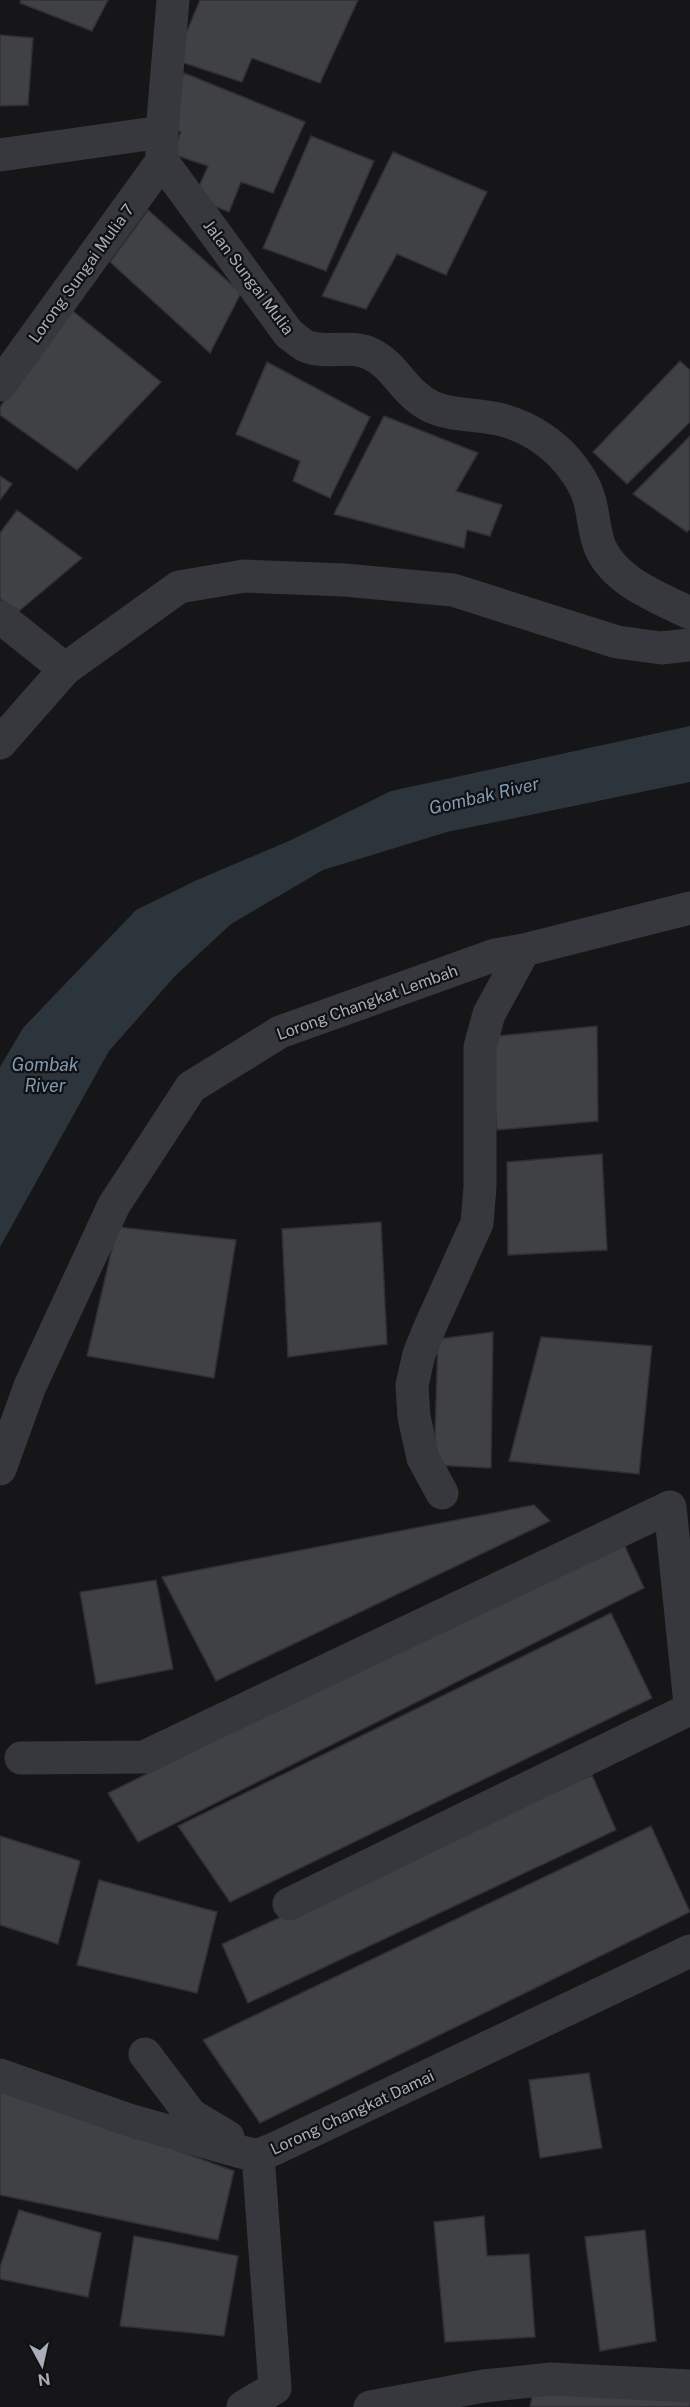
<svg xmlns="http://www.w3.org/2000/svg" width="690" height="2407" font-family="'Public Sans',sans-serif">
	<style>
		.water { fill: #2c353c }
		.building { fill: #404145; stroke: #303034; stroke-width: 1.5 }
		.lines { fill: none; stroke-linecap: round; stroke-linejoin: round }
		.minor { stroke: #37383d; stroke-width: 33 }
		.labels { text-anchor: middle; stroke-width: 4.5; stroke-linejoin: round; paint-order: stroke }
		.street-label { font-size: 16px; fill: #a8adb8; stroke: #111113 }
		.water-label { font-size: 18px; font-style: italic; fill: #7f9bb3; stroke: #111113 }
	</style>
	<rect width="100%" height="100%" fill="#161618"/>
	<path class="water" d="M690,726v56l-243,50 -124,38 -92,54 -56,52 -66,75 -109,196v-180l23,-39 113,-118 61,-30 92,-39 102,-50z"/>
	<path class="building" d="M21,0h87l-16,31 -72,-28z
		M200,0h158l-38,83 -68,-25 -10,24 -67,-22z
		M0,35l33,3 -5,67 -28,1z
		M184,73l121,49 -32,71 -32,-11 -12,30 -35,-14 14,-32 -36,-12 9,-22 -13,-5z
		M311,136l63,25 -48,110 -63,-23z
		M393,152l94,40 -41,83 -49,-21 -31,55 -44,-13z
		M148,210l93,83 -31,60 -100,-91z
		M69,308l92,74 -84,88 -77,-55v-8z
		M680,361l10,9v52l-63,62 -34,-32z
		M267,362l103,55 -40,81 -37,-17 7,-20 -64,-27z
		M384,416l94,37 -22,38 46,14 -12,31 -23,-6 -3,18 -130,-34z
		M690,436v93l-3,3 -54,-38z
		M0,476l12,8 -12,16z
		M17,510l65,48 -63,53 -19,-12v-66z
		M597,1026l1,95 -101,9 -8,-93z
		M602,1154l5,96 -99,5 -1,-93z
		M381,1222l6,122 -99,13 -6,-128z
		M117,1227l119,13 -22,138 -127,-22z
		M493,1332l-2,136 -57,-3 4,-126z
		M541,1337l111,9 -13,128 -130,-13z
		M534,1505l16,16 -334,160 -54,-104z
		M622,1540l22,48 -506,254 -30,-49z
		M156,1580l17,89 -77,15 -16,-92z
		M611,1613l41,85 -422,204 -52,-76z
		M592,1775l24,55 -368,173 -26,-59z
		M651,1826l39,86 -430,211 -57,-83z
		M0,1836l80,25 -22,83 -58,-19z
		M99,1880l118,32 -20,81 -120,-28z
		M589,2073l13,75 -62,10 -11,-78z
		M0,2086l234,85 -16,69 -218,-45z
		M19,2210l82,23 -13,64 -88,-18v-12z
		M484,2216l3,40 42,-2 6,83 -90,5 -11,-120z
		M645,2230l11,111 -56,10 -15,-114z
		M134,2236l104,20 -14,80 -104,-10z
		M533,2391l157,9v7h-160z"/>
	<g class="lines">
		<path class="minor" d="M173,0l-11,132v29l127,173c6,4 13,11 19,13 20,7 43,-3 63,7 25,12 33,40 61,53 18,8 36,7 54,10 27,3 53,16 73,35 13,13 27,32 31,50 4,15 4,30 10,45 14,34 59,51 90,66
			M0,155l162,-23
			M0,385l162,-224
			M0,617l65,52
			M0,743l65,-74 114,-82 65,-11 100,4 109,10 164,52 44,6 29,-3
			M0,1469l30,-83 84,-181 77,-118 89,-55 215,-77 29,-5 166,-42
			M442,1493l-19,-35 -9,-41 -2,-32 7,-31 11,-27 47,-104 3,-36v-140l9,-33 35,-64
			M21,1758l123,-1 526,-250 20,197
			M289,1904l401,-195
			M145,2054l46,61 37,22
			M0,2075l132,46 113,32 13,2 16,-6 416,-198
			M243,2407l32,-19 -17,-233
			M370,2407l114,-21 67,-7 139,7"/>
	</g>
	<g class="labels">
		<g class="street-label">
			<text transform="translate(81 273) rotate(-54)" y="6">Lorong Sungai Mulia 7</text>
			<text transform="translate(249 277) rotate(53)" y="6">Jalan Sungai Mulia</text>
			<text transform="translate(367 1002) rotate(-20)" y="6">Lorong Changkat Lembah</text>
			<text transform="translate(352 2112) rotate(-25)" y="6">Lorong Changkat Damai</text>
		</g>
		<g class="water-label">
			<text transform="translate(484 796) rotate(-13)" y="6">Gombak River</text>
			<text x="45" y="1071">Gombak<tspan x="45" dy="21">River</tspan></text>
		</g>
	</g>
	<g transform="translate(42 2365) rotate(172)" stroke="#111113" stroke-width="4.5" paint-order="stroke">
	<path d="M0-4.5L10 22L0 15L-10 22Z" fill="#a8adb8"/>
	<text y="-9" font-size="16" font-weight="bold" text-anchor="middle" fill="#a8adb8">N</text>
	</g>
</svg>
